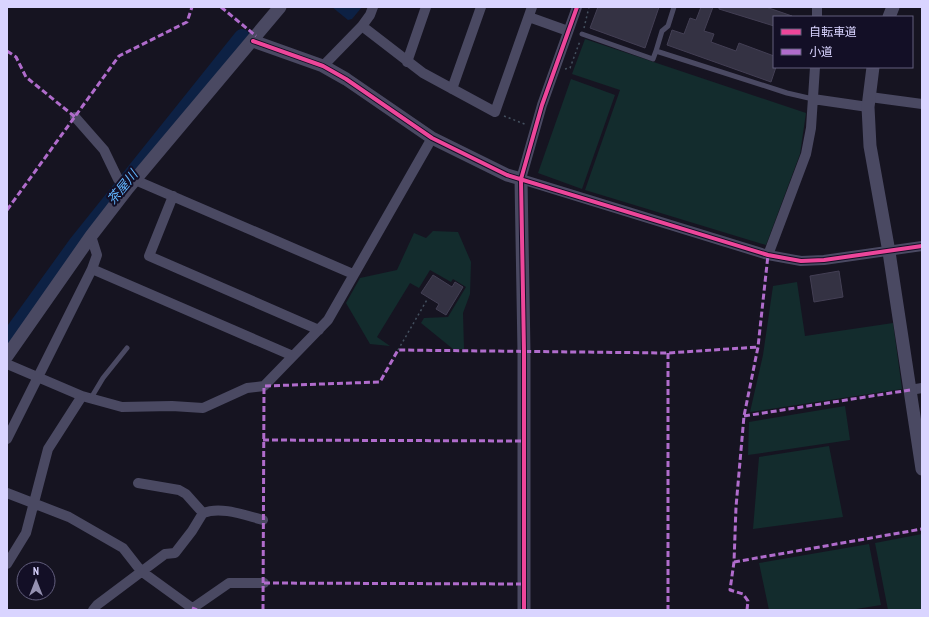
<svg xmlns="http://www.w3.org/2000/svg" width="929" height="617" font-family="'PT Sans Narrow','Noto Sans JP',sans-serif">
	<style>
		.green { fill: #132c2d }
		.water { fill: #0d2144 }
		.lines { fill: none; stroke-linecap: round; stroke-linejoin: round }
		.river { stroke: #0d2144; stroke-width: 16 }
		.building { fill: #343243; stroke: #433f54 }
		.path { stroke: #44505f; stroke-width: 1.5; stroke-dasharray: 2 3; stroke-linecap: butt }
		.service { stroke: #4a4962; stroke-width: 5 }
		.minor { stroke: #4a4962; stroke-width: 10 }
		.tertiary { stroke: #4a4962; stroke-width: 13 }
		.quiet { stroke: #b06ccc; stroke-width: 3; stroke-dasharray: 6 3; stroke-linecap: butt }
		.cycleway-casing { stroke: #130f26; stroke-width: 6 }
		.cycleway { stroke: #ed469a; stroke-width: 4 }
		.labels { text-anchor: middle; stroke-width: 4; stroke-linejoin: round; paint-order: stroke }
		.water-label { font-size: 13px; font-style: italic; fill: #62b6ff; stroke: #130f26 }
	</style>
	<rect width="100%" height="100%" fill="#161421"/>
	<path class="green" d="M585,39l221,74 -6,41 -34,91 -181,-55 35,-100 -48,-16z
		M571,79l44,16 -33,94 -44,-16z
		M433,231l25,1 13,30 -1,32 -7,19 1,36h-11l-32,-26 3,-5 24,-1 18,-30 -13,-8 -2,3 -21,-12 -11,18 -9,-5 -33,54 13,9 -20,-2 -24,-41 14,-25 37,-8 17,-37 12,5z
		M797,282l8,54 88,-13 9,66 -152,23 13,-57 10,-69z
		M845,406l5,34 -102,15 1,-33z
		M829,446l14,71 -90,12 6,-72z
		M922,534v76h-34l-13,-67z
		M869,544l12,61 -31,5h-81l-10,-47z"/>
	<path class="water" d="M332,7h30l-10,12 -4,1z"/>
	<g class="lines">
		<path class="river" d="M7,340l70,-97 165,-206"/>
	</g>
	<path class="building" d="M598,7h61l-14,41 -55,-20z
		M701,7h12l-9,24 10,3 -3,8 25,9 3,-8 35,13v11h2l-5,15 -104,-37 5,-15 12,4 6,-16 6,2z
		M719,7h47l26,9 -18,1v9l-55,-17z
		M839,271l4,26 -29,5 -4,-26z
		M433,275l19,12 3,-5 8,5 -17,28 -10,-6 3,-5 -18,-11z"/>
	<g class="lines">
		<path class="path" d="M584,28l5,-21
			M565,69l5,-1 10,-27
			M504,116l23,9
			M398,350l30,-52"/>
		<path class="service" d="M582,34l71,25 3,-8 131,42 26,6
			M656,51l6,-20 6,-5 6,-19
			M91,398l12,-20 24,-30"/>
		<path class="minor" d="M373,7l-3,8 -8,11 61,47 72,39 37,-105
			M577,7l-35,98 -21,74 247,76 33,6 23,-1 98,-14
			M529,17l39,14
			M817,17v-10
			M407,62l19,-55
			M323,66l39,-40
			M452,89l29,-82
			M870,97l52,7
			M813,99l55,8
			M75,117l29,33 14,29 10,9
			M135,180l218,94
			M173,196l-24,60 170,74
			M768,255l38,-101 5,-26 4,-61
			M92,269l201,87
			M7,364l75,32 40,11 50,-1 31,2 44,-20 17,-2 64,-66 104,-182
			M910,390l12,-2
			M7,439l85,-170 5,-14 -6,-19
			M138,483l41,7 7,4 17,19c18,-7 41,2 60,7
			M7,493l62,24 54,31 18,23 51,37
			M7,564l19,-31 22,-84 34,-53
			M93,610l4,-5 68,-51 10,-1 17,-22 11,-18
			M190,610l39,-27h35"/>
		<path class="tertiary" d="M889,17l4,-10
			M253,41l70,25 23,13 86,59 75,37 14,4 3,173v258
			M873,67l-5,40 2,39 19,106 33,217
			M7,356l84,-120 37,-48 152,-181"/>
		<path class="quiet" d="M221,7l35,29
			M7,51l9,6 10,20 49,40
			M7,210l112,-154 68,-34 5,-15
			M668,353v257
			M744,416l166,-26
			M263,440l260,1
			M734,562l188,-33
			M264,583l259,1
			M192,608l5,2
			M263,610l1,-224 116,-4 18,-32 270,3 90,-6
			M747,610l1,-9 -5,-7 -13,-4 4,-28 2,-55 8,-91 14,-69 10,-92"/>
		<g class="cycleway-casing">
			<path id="cycleway" d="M253,41l70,25 23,13 86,59 75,37 261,80 33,6 23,-1 98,-14
				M524,610v-258l-3,-173 21,-74 35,-98"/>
		</g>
		<use href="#cycleway" class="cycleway"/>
	</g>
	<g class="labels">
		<g class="water-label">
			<text transform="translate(122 187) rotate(-51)" y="5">茶屋川</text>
		</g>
	</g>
	<rect width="929" height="617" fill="none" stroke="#d9d4ff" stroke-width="16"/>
	<rect x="773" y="16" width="140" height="52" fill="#130f26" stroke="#625e7d"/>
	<rect x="781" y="29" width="20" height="6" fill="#ed469a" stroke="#625e7d"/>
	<text x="809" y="36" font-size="12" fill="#d9d4ff">自転車道</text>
	<rect x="781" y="49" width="20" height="6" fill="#b06ccc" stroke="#625e7d"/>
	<text x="809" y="56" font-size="12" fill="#d9d4ff">小道</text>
	<g transform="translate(36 581)"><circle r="19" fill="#130f26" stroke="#625e7d"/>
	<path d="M0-3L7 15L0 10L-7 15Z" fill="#9591b1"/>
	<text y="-6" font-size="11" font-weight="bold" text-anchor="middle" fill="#d9d4ff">N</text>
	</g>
</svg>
